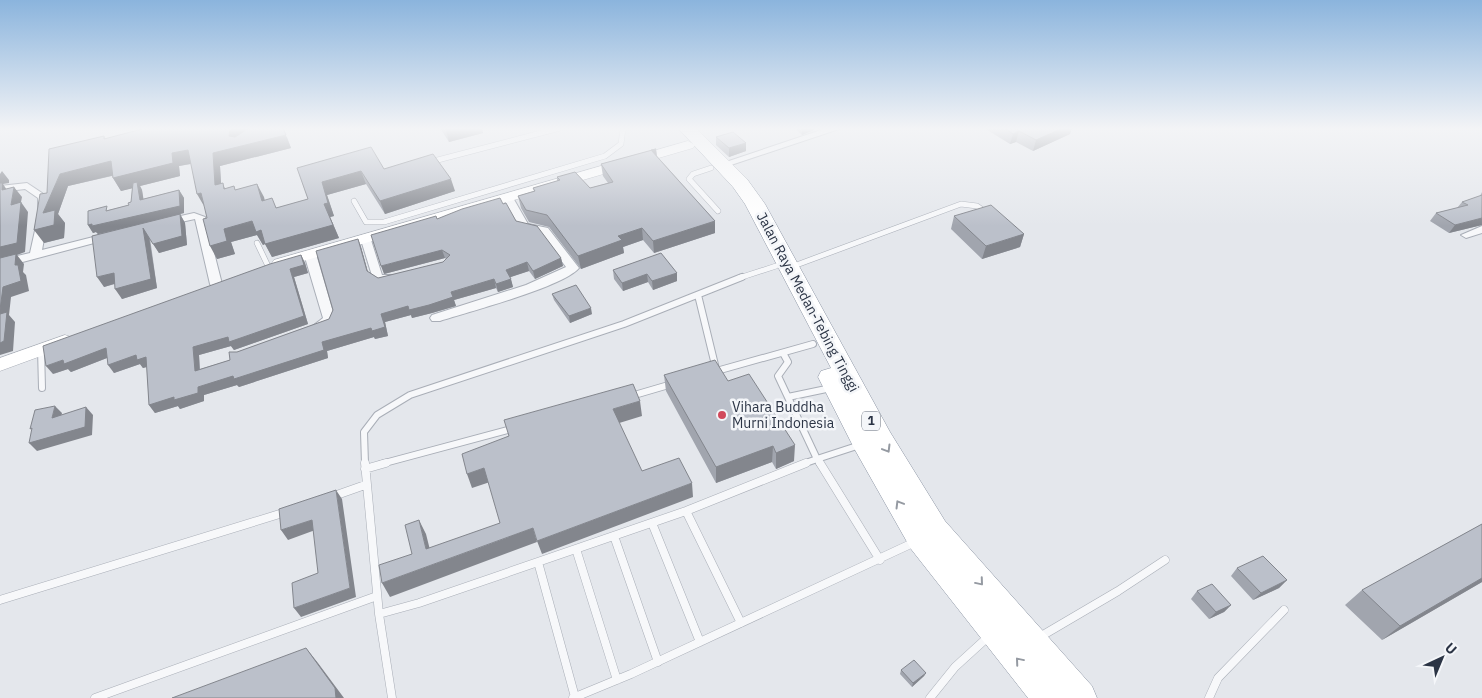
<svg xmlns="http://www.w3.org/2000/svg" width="1482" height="698" font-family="'IBM Plex Sans',sans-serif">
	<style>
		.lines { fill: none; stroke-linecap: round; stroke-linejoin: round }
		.lane-far2-casing { stroke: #a9aeb7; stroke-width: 6 }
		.lane-far1-casing { stroke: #a9aeb7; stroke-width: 8 }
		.lane-casing { stroke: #a9aeb7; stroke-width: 9 }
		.street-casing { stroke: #a9aeb7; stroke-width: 2 }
		.secondary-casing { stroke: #a9aeb7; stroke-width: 1 }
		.highway-casing { stroke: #8b94a3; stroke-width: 1 }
		.lane-far2 { stroke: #f7f8fa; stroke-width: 5 }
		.lane-far1 { stroke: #f7f8fa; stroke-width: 6 }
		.lane { stroke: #f7f8fa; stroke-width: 8 }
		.street { fill: #f7f8fa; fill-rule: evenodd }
		.secondary { fill: #fff; fill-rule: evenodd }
		.highway { fill: #fff; fill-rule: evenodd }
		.wall { fill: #a1a5ae }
		.shaded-wall { fill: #83868d }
		.building { fill: #bbc0ca; stroke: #83868d }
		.oneway { stroke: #959aa2 }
		.poi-dot { fill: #d1495b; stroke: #f4f6f9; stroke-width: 2 }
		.labels { text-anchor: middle; stroke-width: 5; stroke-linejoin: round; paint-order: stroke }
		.shield { fill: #f4f6f9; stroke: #676e7b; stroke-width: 1 }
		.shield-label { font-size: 12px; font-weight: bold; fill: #2b3445 }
		.street-label { font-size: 14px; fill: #2b3445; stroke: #f4f6f9 }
		.poi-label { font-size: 14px; fill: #2b3445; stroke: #f4f6f9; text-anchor: start }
	</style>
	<rect width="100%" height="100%" fill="#e4e7ec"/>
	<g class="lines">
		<g class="lane-far2-casing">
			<path id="lane-far2" d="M430,162l130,-34
				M711,168l-18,6 -4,5 29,32
				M354,201l12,21h18l221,-66 16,-12 2,-16
				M257,243l11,23
				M791,267l170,-63 16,2 7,5
				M739,278l37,-12"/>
		</g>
		<g class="lane-far1-casing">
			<path id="lane-far1" d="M698,295l18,74
				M41,349l1,39
				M783,353l5,9 -10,14 39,83 -14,5
				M713,372l100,-28
				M631,396l41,-12
				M788,397l43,-9
				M365,464l-1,-32 13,-17 33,-20 214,-71 118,-47
				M381,464l134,-36
				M820,464l-3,-5 43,-14"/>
		</g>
		<g class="lane-casing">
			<path id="lane" d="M365,463l14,151 40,-11 267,-92 120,-48
				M820,463l60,97
				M365,469l21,-6
				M331,497l34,-12
				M686,511l55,112
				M652,523l48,119
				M614,536l44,126
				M576,549l41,131
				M538,562l37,135
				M0,600l286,-88
				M379,614l13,84
				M1038,638l80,-47 47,-31
				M95,698l282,-102
				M573,698l58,-24 284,-132
				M930,698l25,-31 34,-31
				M1209,698l9,-20 66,-68"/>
		</g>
		<g class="street-casing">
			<path id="street" d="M827,128h15l-117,39h-6l-2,-2z
				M27,183l21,14v20l-6,33 67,-17 5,3 -1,2 -113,30v-8l30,-7 8,-36v-19l-13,-9 -25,3v-6z
				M508,195l4,1 16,28 20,4 31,40c-16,19 -111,44 -139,53h-8l-2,-3 2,-3 94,-30 40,-18 -26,-35 -20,-4 -17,-30z
				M194,213l11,4 17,67 -2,3h-8l-2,-3 -15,-65 -28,6 -5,-3 1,-2z
				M1482,226v7l-16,5 -5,-3z
				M366,237l5,3 11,35h14l2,3 -2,3 -22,1 -13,-42z
				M310,251l6,3 19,65 -19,13 -6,-4 13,-10 -19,-64z"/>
		</g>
		<g class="secondary-casing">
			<path id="secondary" d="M688,141l7,4 -2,3 -407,118h-12l-2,-3 2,-3z
				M65,335l6,2 3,4 -3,4 -71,26v-13z"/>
		</g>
		<g class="highway-casing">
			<path id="highway" d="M678,128h18l51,51 18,25 125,228 55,89 147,165 5,12h-69l-117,-149 -56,-99 -37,-73 3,-6 10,-3 -86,-164 -12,-17z"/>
		</g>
		<use href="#lane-far2" class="lane-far2"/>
		<use href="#lane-far1" class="lane-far1"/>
		<use href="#lane" class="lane"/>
		<use href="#street" class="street"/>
		<use href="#secondary" class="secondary"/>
		<use href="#highway" class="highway"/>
	</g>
	<path class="wall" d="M440,128h42l1,5 -34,9z
		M795,128h19v2l-12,5z
		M984,128h88l-2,6 -37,17 -17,-9 -6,2z
		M104,136l1,2 182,-1 4,11 -71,18 1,17 5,6 10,1 21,-6 7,16 13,8 31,-9 -11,-31 87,1 71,22 -70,23 -19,-30 -39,11 7,21 -4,1 9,21 -67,19 -7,-13 -2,1 -6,-10 -26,7 4,12 -18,5 -12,-53 -14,-42 -12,2 1,10 -40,10 2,4 1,9 36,-9 5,8v15l-4,1 5,9 2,22 -28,8 -9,-15 7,50 -35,11 -7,-15 -11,3 -6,-53 -2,-2 -3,1 -5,-8 21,-15 20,-5 2,-3 1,-14 -11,3 -8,-13 -1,-2 -44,10 -10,28 7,9 -1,15 -20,5 3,-50z
		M716,137l30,14 -17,6 -13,-12z
		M656,149l1,7 58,65v12l-61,20 -11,-13 -20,7 1,6 -43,16 -32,-42 -20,-5 -8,-14 -3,-12 16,-5 -1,-3 24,-7v-4l33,11 18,-5 -5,-7 -2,-12z
		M1482,192v33l-33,8 -19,-12 6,-8 21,-5 5,-6 18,-6z
		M503,204l13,17 45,37 2,8 -28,13 -6,-8 -19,6 3,10 -15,5 -2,-4 -42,12 2,6 -24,7 -20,5 -1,-3 -26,7 3,14 -13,3 -1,-2 -47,14 1,7 -89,29 -2,-2 -33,10v6l-24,8 -2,-3 -23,7 -6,-8 -2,-38 -4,1 -3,-4 -26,9 -7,-15 -36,14 -3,-3 -15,5 248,-119 4,8 3,10 -14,4 14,47 -74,26 -3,-4 -32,9 1,14 30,-9 7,-8 92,-33 4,-9 25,-71 3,8 7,25 10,6 65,-16 3,-3 -1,-1 -61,16 53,-55z
		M954,216l70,18 -4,13 -38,12 -31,-30z
		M613,270l64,3v8l-24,9 -5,-8 -25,9 -9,-12z
		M552,294l40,20 -22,9 -16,-23z
		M664,375l64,6 66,80 -18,8 -4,-7 -56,21 -50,-92z
		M1482,524v58l-100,58 -37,-35 17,-15z
		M1237,568l50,12 -8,8 -26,12 -22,-24z
		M1197,591l34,14 -7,7 -15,7 -18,-20z
		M901,670l25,3 -2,3 -12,11 -12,-13z"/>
	<path class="shaded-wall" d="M233,128h50l8,20 -71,18 2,31 -7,-12 -2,-32 16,-17 1,-6z
		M451,128h31l1,5 -34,9 -3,-12z
		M802,128h12v2l-12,5z
		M1063,128h9l-2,6 -37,17 3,-11z
		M1019,131l-3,11 -6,2 3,-10z
		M746,143v8l-17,6v-9z
		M656,149l1,11 -6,-10z
		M188,150l7,13 -16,3 1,10 -40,10 2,4 3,18 -5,-8 -2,-13 -17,4 -8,-13 59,-25z
		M111,161l8,13 -51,12 -10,28 7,9 -1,15 -20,5 -10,-13 9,-17 17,-39z
		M2,171l7,9v3l-6,1 6,9 -7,-3 -2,-5v-11z
		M361,171l5,13 -39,11 7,21 -4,1 9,21 -67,19 -7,-13 -2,1 -6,-10 -26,7 4,12 -18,5 -7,-13 14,-17 28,-8 72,-17 -2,-22z
		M451,179l4,12 -70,23 -5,-13z
		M257,184l7,13 4,17 -6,-13z
		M14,187l8,10 -1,5 7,10 -3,40 -8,3 7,9 -1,8 3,3 3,16 -18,6 -2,18 6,7 -2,29 -13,4v-108l11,-42z
		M179,190l5,8v15l-4,1 5,9 2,22 -28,8 -6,-9 27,-29 -82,19 -2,-2 -3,1 -5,-8z
		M201,193l3,13 -7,-12z
		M1482,218v7l-33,8 6,-8z
		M715,221v12l-61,20 -1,-12z
		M143,228l6,9 8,51 -35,11 -7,-10z
		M642,228l1,12 -20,7 1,6 -43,16 -3,-13 40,-20z
		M1024,234l-4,13 -38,12 4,-13z
		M358,239l3,8 9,33 -3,-9z
		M442,250l3,8 -61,16 -3,-8z
		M301,255l4,8 3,10 -14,4 14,47 -74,26 -3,-4 -32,9 1,24 -5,-8 -2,-24 97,-78z
		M561,258l2,8 -28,13 -2,-8z
		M527,262l2,9 -21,7 -2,-8z
		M114,273l6,9 -16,5 -7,-10z
		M677,273v8l-24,9 -1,-9z
		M647,274l1,8 -25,9 -1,-8z
		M494,279l2,9 -42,12 2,6 -24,7 -20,5 -1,-3 -26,7 3,14 -13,3 -1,-2 -47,14 1,7 -89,29 -2,-2 -33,10v6l-24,8 -2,-3 -23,7 -6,-8 173,-63 59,-28z
		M511,279l2,8 -15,5 -2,-8z
		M591,308l1,6 -22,9 -1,-7z
		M106,348l6,8 -41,16 -3,-3 -15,5 -7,-8 17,-6z
		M136,355l10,2 7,8 -10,3 -3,-4 -26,9 -6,-8z
		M640,401l2,15 -26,8 -3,-15z
		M55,406l7,7 -3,13 -7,-8z
		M86,407l7,8 -1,20 -55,16 -8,-8z
		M795,445l-1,16 -18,8v-16z
		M773,446l-1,16 -56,21v-16z
		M484,468l6,14 -18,6 -5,-14z
		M692,483l1,14 -151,57 -5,-13z
		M336,490l6,9 14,98 -55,20 -7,-9 56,-20z
		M312,520l6,9 -30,11 -7,-10z
		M419,520l7,14 7,28 -7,-13z
		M533,528l4,14 -147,55 -8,-14z
		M1482,578v4l-100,58 18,-14z
		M1287,580l-8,8 -26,12 8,-7z
		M1231,605l-7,7 -15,7 7,-7z
		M306,648l12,15 26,35h-8z
		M926,673l-2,3 -12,11 1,-4z"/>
	<path class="building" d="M146,128h87l-3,2 -1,6 6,1 14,-9h34l3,7 -73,18 2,32 8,-2 1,6 10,-3 1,4 22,-6 5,17 10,-3 4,10 32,-9 -11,-31 74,-21 13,22 49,-15 18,25 -71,22 -19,-30 -39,11 6,21 -4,1 9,21 -68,19 -4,-14 -5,2 -4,-11 -28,8 3,12 -17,5 -7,-27 4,-1 -6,-25 -4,1 -9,-44 -16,3 1,10 -60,15 -2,-17 -51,13 -17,39 12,-3 -1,15 -20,5 6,-36 7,-1 2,-44 55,-13v3z
		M1004,128h59l-27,12 -17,-9 -6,3z
		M733,132l13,11 -17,5 -13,-11z
		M656,149l-5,1 64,71 -62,20 -11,-13 -24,8 4,4 -44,16 -31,-41 -21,-5 -8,-14 17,-5 -2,-3 27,-8 -3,-3 18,-5 15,16 23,-6 -12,-18z
		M137,182l3,18 39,-10 1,16 -88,20v-2l-4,1v-14l19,-5 -1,5 23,-6 -1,-2 3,-1 2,-19z
		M0,183h2v7l12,-3 -3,18 10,-3 -4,41 -17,4z
		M1482,195v23l-27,7 -19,-12 32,-8 -6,-3z
		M500,198l3,6 3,-1 10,18 21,5 24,32 -28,13 -6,-9 -21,8 5,9 -15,5 -2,-5 -43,13 2,5 -24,8 -20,5 -1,-4 -27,8 4,13 -13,4 -1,-3 -49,14 2,8 -90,29 -1,-3 -35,11v6l-24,7v-3l-25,8 -3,-48 -9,3 -1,-5 -28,10 -2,-17 -42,16 -1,-4 -17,6 -3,-20 227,-82 31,-9 3,10 -14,4 14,47 -75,26 -1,-5 -35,10 2,24 35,-11 -1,-8h8l92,-33 4,-9 -17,-59 42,-12 9,32 11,7 65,-16 7,-7 -8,-5 -61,16 -10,-31 65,-19 1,3 25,-10z
		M991,205l33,29 -38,12 -32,-30z
		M180,214l2,22 -29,8 -10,-16 8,51 -36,10 -1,-16 -17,4 -5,-41z
		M661,253l16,20 -25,8 -5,-7 -25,9 -9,-13z
		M16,254l-1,11h3l3,16 -18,6 -3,23v-52z
		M576,285l15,23 -22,8 -17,-22z
		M7,312l-3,29 -4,2v-29z
		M715,360l13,21 21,-7 46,71 -19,8 -3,-7 -57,21 -52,-92z
		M633,384l7,17 -27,8 29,62 37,-13 13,25 -155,58 -4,-13 -151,55 -3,-18 33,-11 -7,-29 14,-5 7,29 74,-26 -16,-55 -17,6 -5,-20 47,-18 -5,-16z
		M55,406l-3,12 34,-11 -1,20 -56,16 3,-15 -2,1 5,-19z
		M336,490l14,98 -56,20 -2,-25 26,-10 -6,-53 -31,10 -2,-21z
		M1482,524v54l-82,48 -38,-36z
		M1263,556l24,24 -26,13 -24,-25z
		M1212,584l19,21 -15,7 -19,-21z
		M306,648l29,40 1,10h-164z
		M914,660l12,13 -13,10 -12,-13z"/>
	<defs><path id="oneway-chevron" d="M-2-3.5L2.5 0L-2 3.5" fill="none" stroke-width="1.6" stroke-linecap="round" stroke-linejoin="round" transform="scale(1.25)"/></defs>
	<g class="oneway">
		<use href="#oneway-chevron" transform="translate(887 449) rotate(59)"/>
		<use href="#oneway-chevron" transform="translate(899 504) rotate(-121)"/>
		<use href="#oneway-chevron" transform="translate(980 582) rotate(50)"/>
		<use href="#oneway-chevron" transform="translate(1019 661) rotate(-130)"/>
	</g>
	<linearGradient id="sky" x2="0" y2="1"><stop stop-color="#8bb4dd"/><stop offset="0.57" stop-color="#f3f4f6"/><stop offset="1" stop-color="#f3f4f6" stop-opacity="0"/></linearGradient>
	<rect width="1482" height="226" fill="url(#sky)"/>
	<circle class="poi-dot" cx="722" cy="415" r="5"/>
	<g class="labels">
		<rect class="shield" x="862" y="411.5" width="18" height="19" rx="4"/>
		<g class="shield-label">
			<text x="871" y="425">1</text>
		</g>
		<g class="street-label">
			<text transform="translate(808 302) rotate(62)" y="5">Jalan Raya Medan-Tebing Tinggi</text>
		</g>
		<g class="poi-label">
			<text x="732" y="412">Vihara Buddha<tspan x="732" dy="16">Murni Indonesia</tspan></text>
		</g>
	</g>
	<g transform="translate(1442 658) rotate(44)" stroke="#f4f6f9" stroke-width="4" paint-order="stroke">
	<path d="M0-4L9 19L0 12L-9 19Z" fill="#2b3445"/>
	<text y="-8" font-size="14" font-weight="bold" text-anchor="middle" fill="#2b3445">U</text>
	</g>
</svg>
